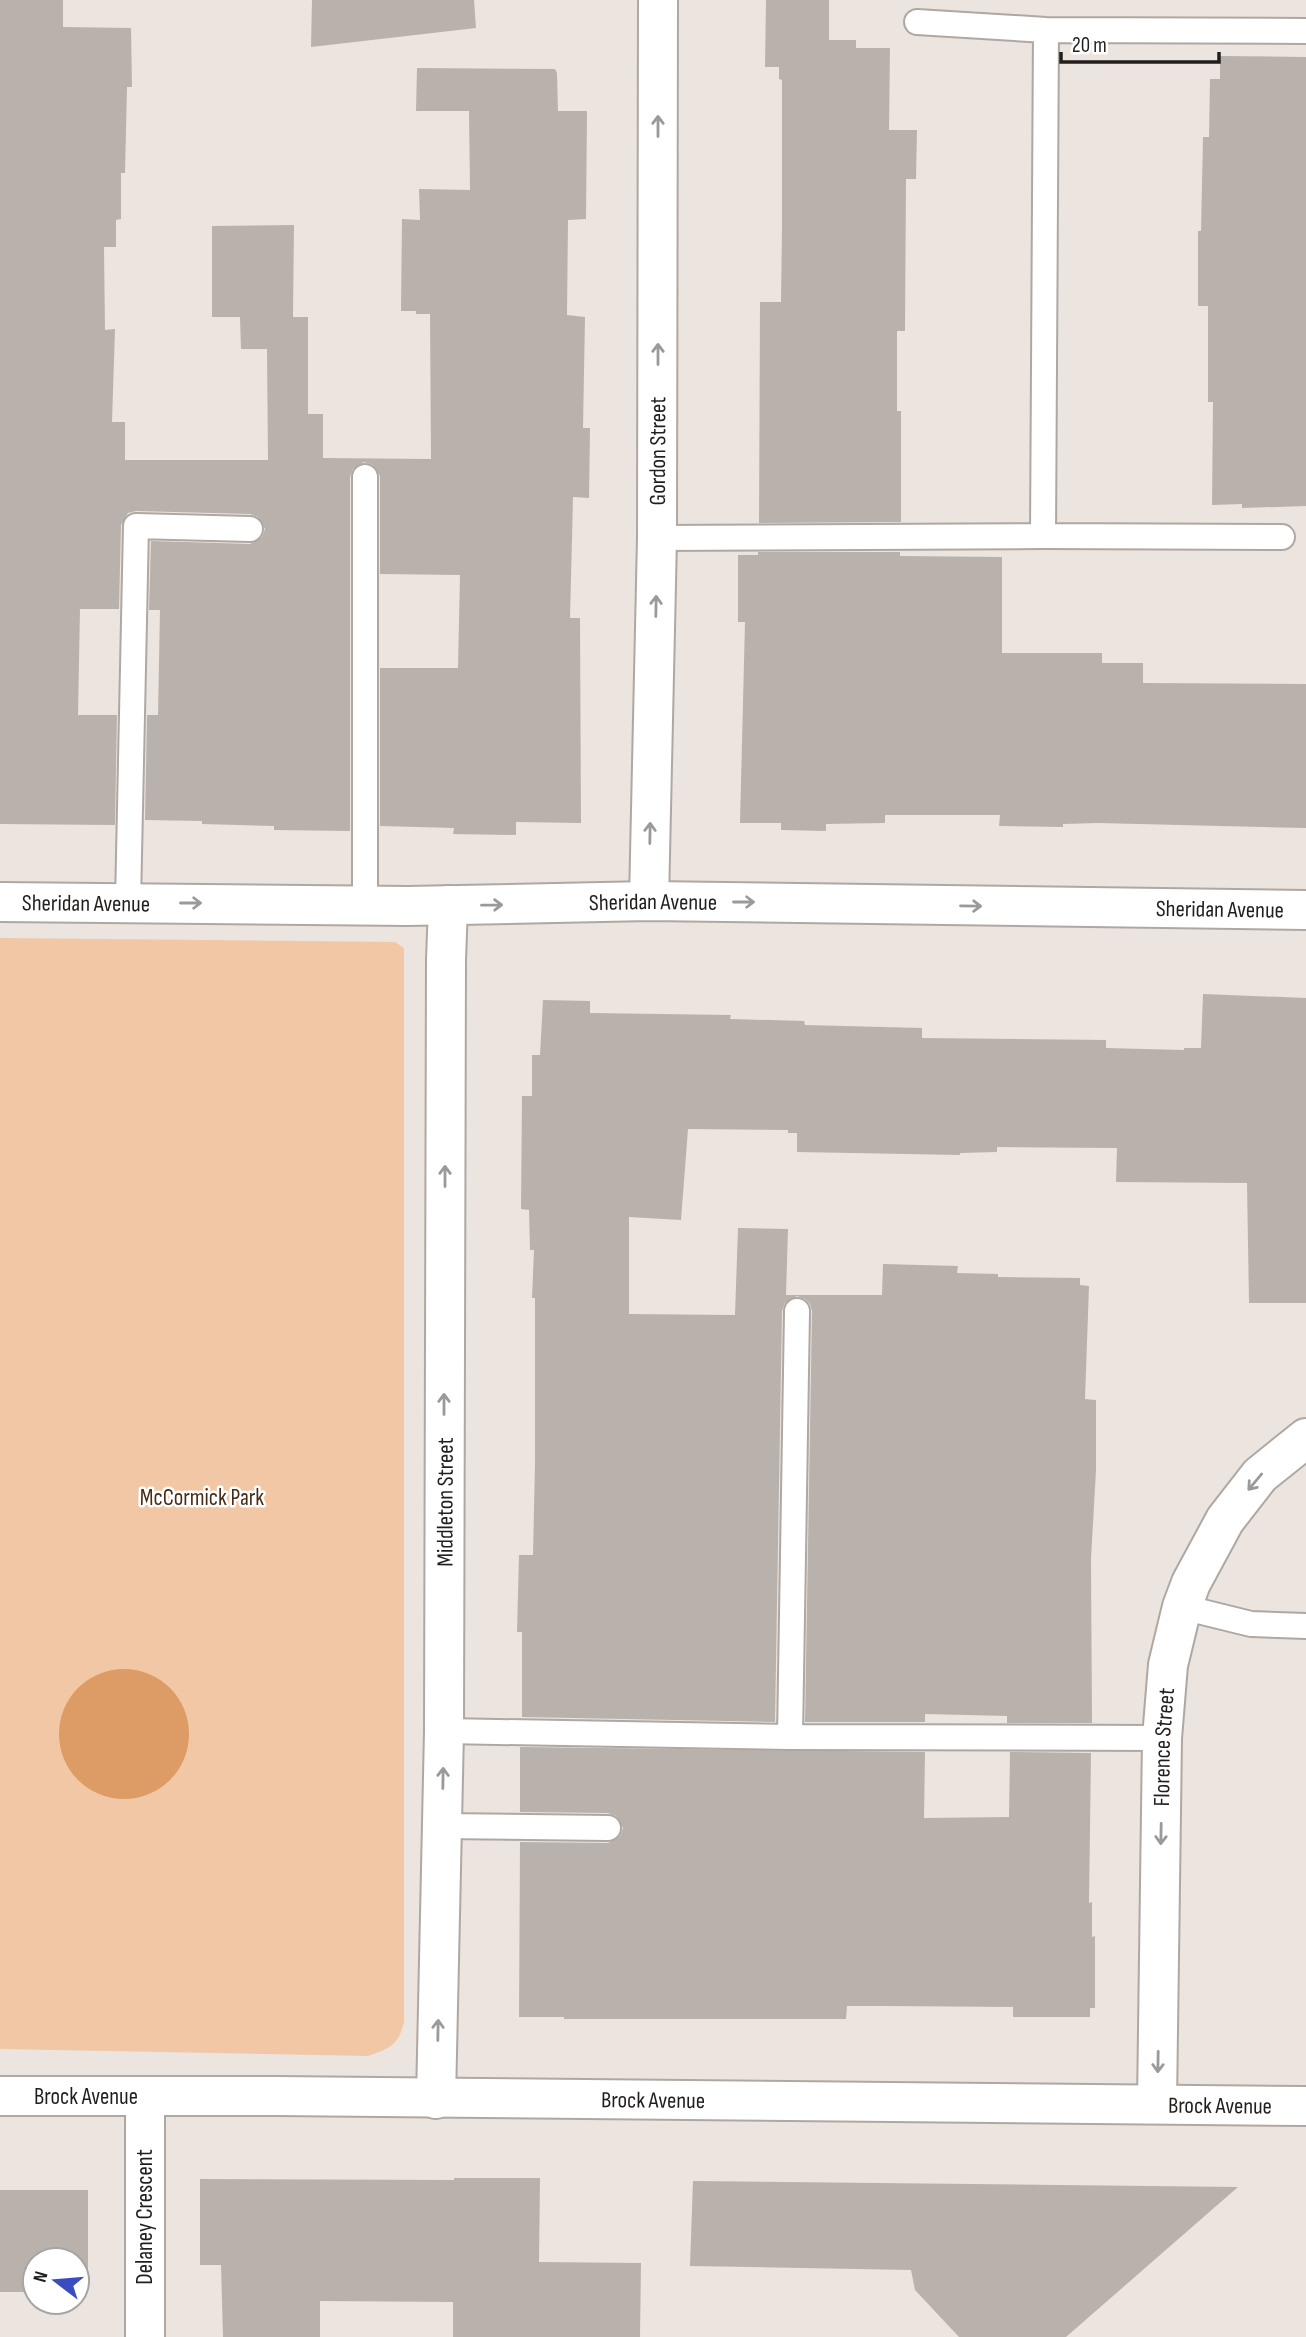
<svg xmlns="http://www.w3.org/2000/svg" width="1306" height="2337" font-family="'Sofia Sans Condensed',sans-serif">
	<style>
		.green { fill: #f1c7a5 }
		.water { fill: #dd9c66 }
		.building { fill: #b9b2ac }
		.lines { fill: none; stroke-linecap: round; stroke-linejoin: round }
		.service-casing { stroke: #afa8a2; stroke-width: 28 }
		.minor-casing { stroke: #afa8a2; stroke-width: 42 }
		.service { stroke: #fff; stroke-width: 24 }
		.minor { stroke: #fff; stroke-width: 38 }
		.oneway { stroke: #9b9a99 }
		.labels { text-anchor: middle; stroke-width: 5; stroke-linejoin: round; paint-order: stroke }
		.street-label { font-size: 23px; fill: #211e1c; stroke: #fff }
		.park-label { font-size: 23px; fill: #472c15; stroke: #fff }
	</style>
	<rect width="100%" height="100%" fill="#ece4de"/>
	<path class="green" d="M0,938l395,4 9,6v1074c-6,24 -14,26 -36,34l-368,-7z"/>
	<path class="water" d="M59 1734a65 65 0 1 1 130 0a65 65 0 1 1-130 0Z"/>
	<path class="building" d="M0,0h63v27l68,1 1,59h-5l-2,86h-4v46l-5,1v27h-12l1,83 10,-1 -3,93h13v38h143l-1,-111h-26l-1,-32h-28v-91l82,-1 -1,92h15v97h15v44l108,1 -1,-145h-14v-3h-15l1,-92 18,1 -1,-31 51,1 -1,-79h-53l1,-43 138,1 2,4 1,38h29l-1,108 -18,1 -1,95 18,2 -2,111h7l-1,70 -16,-1 -1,42 -2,79h10l1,205 -65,-1v13l-63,-1 1,-6 -74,-2v-158h78l2,-93 -80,-1v-98l-7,-11 -9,-3 -11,7 -3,8v354l-76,-1v-4l-72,-2v-3l-57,-1 2,-105h11l2,-105h-11l2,-69 99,3 12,-7 3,-8 -7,-12 -8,-3 -114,-3 -8,2 -7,12 -2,84h-39l-2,106h39l-2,110 -115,-1z
		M312,0h162l2,28 -165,19z
		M766,0h63v40h27v8h34l-1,82h28l-1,49h-10l-1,152h-8v80h4v111l-142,1 1,-221h21l1,-75v-147l-3,-1v-12h-14z
		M1220,56l86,1v449l-64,2v-4l-30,1 1,-103h-5v-96h-10v-75h3l2,-94h6l1,-58h10z
		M758,552h142v4l102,1v96h100v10h41v20l163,1v144l-208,-5 -35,1v3l-64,-1 1,-11h-115v8l-59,1v7l-45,-1v-7h-41l5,-201h-7v-67h20z
		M1203,994l103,4v305h-57l-2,-120 -131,-1 1,-34 -120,-1v5l-37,1v2l-163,-3v-19h-9v-3l-100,-1 -7,91 -52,-3v97l106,1 3,-87 50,1 -2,66h96l1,-31 75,2 -1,7 41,1v3l82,1v7l9,1 -4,113 11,1v70l-5,89 1,164h-85v-7l-82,-2v8h-120l7,-411 -2,-7 -5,-5 -8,-3 -12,7 -3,8 -7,411 -253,-5v-85h-5l2,-77h14l2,-91v-166h-3l2,-48h-4l-1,-40 -8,-1 1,-113h10v-41h8l3,-55 47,1v12l141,2 -1,4 74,2 1,4 117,3v10l184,2v8l78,2v-2h17z
		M520,1747l405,5 -1,66 85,-1 1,-65 81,1 -2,150 3,-1v35l3,-1v72h-5v9h-77v-10l-125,-1h-41l-1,13h-282v-2h-45l1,-175 88,1 12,-7 3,-8 -7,-12 -8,-3 -88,-1z
		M454,2178h86l-1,84 102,1 -1,74h-187v-35l-133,-1v36h-97l-2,-72h-21v-86l254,1z
		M693,2181l545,6 -172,150h-107l-44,-47 -4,-20 -221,-4z
		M0,2190h88v103h-11v-33h-42v32h-35z"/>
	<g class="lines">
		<g class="service-casing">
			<path id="service" d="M917,22l129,8 260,1
				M365,477v428
				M1043,536l3,-506
				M657,538l386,-2 239,1
				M128,903l8,-377 114,3
				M1182,1607l69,17 55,2
				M444,1731l346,6 372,1
				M790,1737l7,-426
				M442,1826l166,2"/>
		</g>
		<g class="minor-casing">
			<g id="minor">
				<path id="s1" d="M649,901l8,-363 1,-538"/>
				<path id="s2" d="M0,902l408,4 241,-5 657,9"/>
				<path id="s3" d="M0,2096h276l1030,10"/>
				<path d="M145,2097v240"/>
				<path id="s4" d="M436,2099l8,-368 2,-771 2,-55"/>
				<path id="s5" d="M1157,2104l5,-366 6,-73 14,-58 9,-24 34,-63 35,-45 46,-37"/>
			</g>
		</g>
		<use href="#service" class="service"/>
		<use href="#minor" class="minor"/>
	</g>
	<defs><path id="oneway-shaft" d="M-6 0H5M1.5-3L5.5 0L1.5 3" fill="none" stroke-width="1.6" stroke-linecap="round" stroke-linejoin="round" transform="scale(1.75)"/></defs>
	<g class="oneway">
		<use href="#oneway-shaft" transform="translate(658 126) rotate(-90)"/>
		<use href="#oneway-shaft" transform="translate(658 354) rotate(-90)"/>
		<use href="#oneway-shaft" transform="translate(656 606) rotate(-89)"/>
		<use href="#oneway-shaft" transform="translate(650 833) rotate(-89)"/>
		<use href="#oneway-shaft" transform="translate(744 902)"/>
		<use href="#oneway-shaft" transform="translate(191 903)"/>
		<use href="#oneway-shaft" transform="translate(492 905) rotate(-1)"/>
		<use href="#oneway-shaft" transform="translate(971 906) rotate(1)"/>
		<use href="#oneway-shaft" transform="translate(445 1176) rotate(-90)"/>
		<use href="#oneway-shaft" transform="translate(444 1404) rotate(-90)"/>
		<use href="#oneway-shaft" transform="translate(1255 1482) rotate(130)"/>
		<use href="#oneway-shaft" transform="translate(443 1778) rotate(-89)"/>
		<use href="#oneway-shaft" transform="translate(1161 1834) rotate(91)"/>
		<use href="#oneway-shaft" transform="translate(438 2030) rotate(-89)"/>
		<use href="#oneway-shaft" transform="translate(1158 2062) rotate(91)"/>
	</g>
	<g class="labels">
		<g class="street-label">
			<text dy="8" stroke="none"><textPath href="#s1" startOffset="450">Gordon Street</textPath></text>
			<text dy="8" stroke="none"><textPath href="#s2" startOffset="86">Sheridan Avenue</textPath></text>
			<text dy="8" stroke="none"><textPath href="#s2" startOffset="653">Sheridan Avenue</textPath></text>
			<text dy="8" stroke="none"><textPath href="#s2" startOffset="1220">Sheridan Avenue</textPath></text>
			<text dy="8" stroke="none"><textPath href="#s4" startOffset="597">Middleton Street</textPath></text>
			<text dy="8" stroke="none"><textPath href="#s5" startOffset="357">Florence Street</textPath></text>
			<text dy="8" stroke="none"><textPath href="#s3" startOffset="86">Brock Avenue</textPath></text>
			<text dy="8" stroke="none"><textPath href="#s3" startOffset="653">Brock Avenue</textPath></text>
			<text dy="8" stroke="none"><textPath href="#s3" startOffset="1220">Brock Avenue</textPath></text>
			<text transform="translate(144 2217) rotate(-90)" y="8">Delaney Crescent</text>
		</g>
		<g class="park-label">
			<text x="202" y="1505">McCormick Park</text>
		</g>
	</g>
	<g transform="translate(56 2281) rotate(286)"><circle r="33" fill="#ffffff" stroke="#a6a5a4" stroke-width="2"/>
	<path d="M0-5L12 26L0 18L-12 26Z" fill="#394dc0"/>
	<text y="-10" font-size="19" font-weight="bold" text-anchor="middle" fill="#211e1c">N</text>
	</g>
	<path d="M1061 52v10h158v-10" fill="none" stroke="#211e1c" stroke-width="3.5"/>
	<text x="1072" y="52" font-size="21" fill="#211e1c" stroke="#ffffff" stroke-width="5" paint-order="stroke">20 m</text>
</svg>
